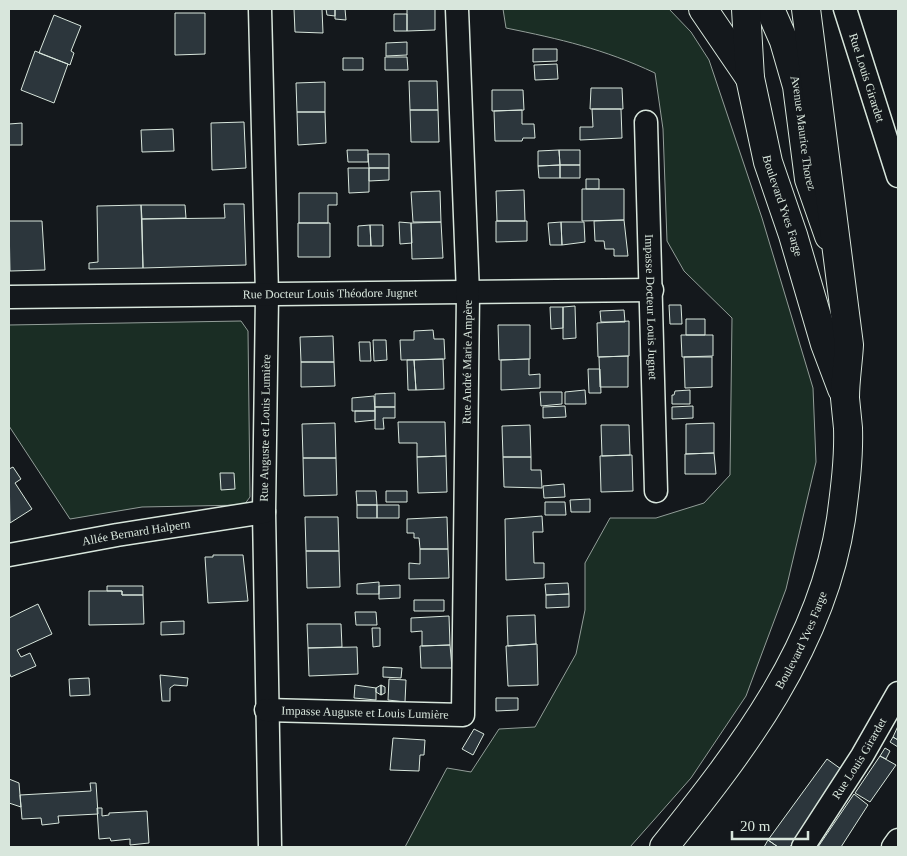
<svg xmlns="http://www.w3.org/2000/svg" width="907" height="856" font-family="'Times New Roman',serif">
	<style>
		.green { fill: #1a2d24; stroke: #939e99 }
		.building { fill: #2c363c; stroke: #d8e6dc }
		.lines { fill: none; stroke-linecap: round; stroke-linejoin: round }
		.street-casing { stroke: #d8e6dc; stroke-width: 25 }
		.secondary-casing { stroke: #d8e6dc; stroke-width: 30 }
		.primary-casing { stroke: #d8e6dc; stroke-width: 30 }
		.street { stroke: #14181c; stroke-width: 22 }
		.secondary { stroke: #14181c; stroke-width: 28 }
		.primary { stroke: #14181c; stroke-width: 28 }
		.labels { text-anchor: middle; stroke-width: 4; stroke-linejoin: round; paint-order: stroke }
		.street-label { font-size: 12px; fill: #d8e6dc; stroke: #14181c }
	</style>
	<rect width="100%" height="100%" fill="#14181c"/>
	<path class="green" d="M503,9h166l22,23 18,28 53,158 51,170 3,74 -30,127 -40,107 -55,82 -61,69h-225l42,-79 24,4 28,-43 36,-2 41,-73 9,-44v-47l25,-45h46l48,-15 26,-28 2,-157 -48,-47 -17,-30 -4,-112 -8,-56c-51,-24 -95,-34 -149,-45z
		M241,321l7,10 2,166 -6,8 -102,2 -72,12 -61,-93v-101z"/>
	<path class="building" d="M294,9h28l1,24 -28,-1z
		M326,9h9v7l-8,-1z
		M335,9h10l1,11 -11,-1z
		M407,9h28v21l-28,1z
		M175,13h30v41l-30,1z
		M394,14h13v17h-13z
		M54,15l27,11 -10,25 3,2 -4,12 -31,-12z
		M407,42v13l-21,1v-13z
		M533,49h24v12l-24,1z
		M35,51l33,13 -14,39 -33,-13z
		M385,57h22l1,13h-23z
		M343,58h20v12h-20z
		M557,64l1,15 -23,1 -1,-15z
		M409,81h28l1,29h-28z
		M325,82v30h-28l-1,-29z
		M591,88h31l1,21h-33z
		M492,90h31l1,20 -32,1z
		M592,109h29l1,29 -42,2v-13h13z
		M410,110h28l1,32h-28z
		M522,110v14h12l1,14h-12l-1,3h-27l-1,-30z
		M297,112h28l1,31 -28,2z
		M244,122l2,46 -34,2 -1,-47z
		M22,123v22h-13v-21z
		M173,129l1,22 -32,1 -1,-22z
		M347,150h21v12h-20z
		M559,150l1,15 -22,1v-15z
		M559,150h21v15h-20z
		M368,154h21v14h-20z
		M560,165v13h-21l-1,-12z
		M560,165h20v13h-20z
		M348,168h21v24l-20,1z
		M369,168h20v12l-20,1z
		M586,179h13v10h-13z
		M582,189h42v31l-42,1z
		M524,190l1,31h-28l-1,-30z
		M440,191l1,31h-28l-2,-30z
		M299,193h38v12h-9v18h-29z
		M224,204h20l2,61 -103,3 -1,-49 83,-1z
		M141,205h44l1,13 -44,1z
		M141,205l2,63 -54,1v-6l9,-1 -1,-56z
		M624,220l4,36h-14v-7h-9l-1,-8h-9l-1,-20z
		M9,221h33l3,49 -35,1z
		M496,221h31v20l-31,1z
		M399,222l12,1 1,20 -12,1z
		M441,222l2,36 -31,1 -1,-36z
		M561,222h23l1,20 -23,3z
		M561,222l1,23h-12l-2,-22z
		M298,223h32v34h-32z
		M370,225h13v21h-12z
		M370,225l1,21h-13v-20z
		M669,305h12l1,19h-12z
		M575,306l1,32 -13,1v-32z
		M550,307h13v21l-12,1z
		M624,310l1,12h-24l-1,-11z
		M686,319h19v16h-19z
		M629,321v35l-31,1 -1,-34z
		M498,325h32v34l-31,1z
		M433,330l1,9h10l1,20 -44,1 -1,-20h14v-9z
		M681,335h32v21l-31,1z
		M333,336l1,26h-33l-1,-25z
		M373,340h13l1,20 -13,1z
		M359,342h11l1,19h-11z
		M628,356v31h-28l-1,-30z
		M684,357h28v30l-27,1z
		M443,359l1,30 -28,1 -2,-30z
		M529,359v16l11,-1v14l-39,2v-30z
		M407,360h7l2,30h-8z
		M301,362h33l1,24 -34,1z
		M588,369h12l1,24h-12z
		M585,390l1,14h-21v-12z
		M690,390v14h-18v-9h2l1,-4z
		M540,392h22v12l-21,2z
		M395,393v14h-20v-13z
		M374,396l1,15h-23v-13z
		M565,406l1,11 -23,1v-11z
		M693,406v12l-21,1v-12z
		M375,407h20v11h-12l1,11h-9z
		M355,411h20v9l-20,2z
		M398,422h47l1,34 -29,1v-14h-18z
		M335,423l1,35h-33l-1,-34z
		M714,423v30l-28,1v-30z
		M530,425l1,32h-28l-1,-31z
		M601,425h28l1,30 -28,1z
		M714,453l2,21h-31v-20z
		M632,455l1,36 -32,1 -1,-36z
		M446,456l1,36 -29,1 -1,-36z
		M503,457h28v13h10l1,18 -38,-1z
		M303,458h33l1,37 -33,1z
		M13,467l8,12 -6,4 17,26 -22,14 -1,-54z
		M220,473h14l1,16 -14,1z
		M564,484l1,13 -21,1 -1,-12z
		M356,491h20l1,14h-20z
		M386,491h21v11h-21z
		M590,499v13h-19l-1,-12z
		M545,502h20l1,13h-21z
		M357,505h20v13h-20z
		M377,505h22v13h-22z
		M542,516l1,16h-10l1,31h10v15l-38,2 -1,-61z
		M305,517h33l1,34h-33z
		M447,517l1,32h-28l-1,-11h-5v-5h-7v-14z
		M420,549h28l1,29 -40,1v-16l11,1z
		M306,551h33l1,36 -33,1z
		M213,555h30l5,46 -40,2 -3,-46h8z
		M379,582v12h-22v-10z
		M568,583l1,11 -23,1 -1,-11z
		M400,585v13l-21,1v-13z
		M107,586h36v9h-21v-4h-15z
		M89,591h33v4h21l1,29 -55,1z
		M569,594v13l-23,1v-13z
		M414,600h30v11h-30z
		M38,604l14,30 -35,16 4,7 9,-4 6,13 -25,11 -2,-5v-54z
		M355,612h21l1,13h-21z
		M535,615l1,29 -28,2 -1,-30z
		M449,616l1,29 -28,1v-15l-11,1v-14z
		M184,621v13l-23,1v-13z
		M307,624h34l1,23 -34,1z
		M372,628h8v18l-7,1z
		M537,644l1,41 -30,1 -2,-40z
		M450,645l2,23h-31l-1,-22z
		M357,647l1,27 -49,2 -1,-28z
		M383,667l19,1 -1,10 -18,-1z
		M160,675l28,3 -1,8 -13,-1 -4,3v13h-8z
		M89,678l1,17 -20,1 -1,-17z
		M389,679l17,1 -1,22 -17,-2z
		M355,685l21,3v12l-22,-2z
		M381,685v10l-5,-3v-4z
		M381,685l4,2v6l-4,2z
		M496,698h22v12l-22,1z
		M898,726v14l-5,-3z
		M474,729l10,5 -11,21 -11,-6z
		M893,737l5,3v7l-8,-5z
		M393,738l32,2 -1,15h-4l-1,16 -29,-1z
		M885,748l5,3 -4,8 -6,-3z
		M880,756l16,9 -26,37 -15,-9z
		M827,759l14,10 -51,78h-12l-10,-7z
		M9,779l10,4 2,24 -12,-4z
		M90,783h6l2,31 -40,2 1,7 -17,2 -1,-7 -19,1 -2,-24 71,-4z
		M854,794l14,11 -27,42h-23z
		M97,808h5v8l7,-1v-2l38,-2 2,32 -19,2v-6l-19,2 -1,-3 -11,1z
		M768,840l10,7h-14z"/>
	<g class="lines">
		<g class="street-casing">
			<g id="street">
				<path d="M260,9l7,286 -3,217 6,335"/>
				<path id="s1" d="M845,9l53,167"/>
				<path id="s2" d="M646,122l10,369"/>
				<path id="s3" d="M9,297l643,-7"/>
				<path id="s4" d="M9,555l108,-20 147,-23"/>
				<path id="s5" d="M266,710l197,5 5,-421 -11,-285"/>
				<path id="s6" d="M803,847l59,-91 36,-63"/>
				<path d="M893,847l5,-7"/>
			</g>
		</g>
		<g class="secondary-casing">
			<g id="secondary">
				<path d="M703,9l47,69"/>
				<path id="s7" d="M770,9l14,32 13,45 12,93 20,57"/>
			</g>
		</g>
		<g class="primary-casing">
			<g id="primary">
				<path id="s8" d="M746,9l4,69 18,84 25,73 32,109 17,45"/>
				<path id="s9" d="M664,847c78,-97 158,-201 177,-328 4,-30 8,-61 7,-91 -1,-10 -2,-20 -3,-30 0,-18 3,-35 4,-53l-43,-336"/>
			</g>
		</g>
		<use href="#street" class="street"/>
		<use href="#secondary" class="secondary"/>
		<use href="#primary" class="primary"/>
	</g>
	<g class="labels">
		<g class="street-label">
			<text dy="4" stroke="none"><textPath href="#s1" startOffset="72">Rue Louis Girardet</textPath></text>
			<text dy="4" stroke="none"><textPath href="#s7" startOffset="129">Avenue Maurice Thorez</textPath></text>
			<text dy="4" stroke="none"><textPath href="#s8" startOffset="201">Boulevard Yves Farge</textPath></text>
			<text dy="4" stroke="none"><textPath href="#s3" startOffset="321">Rue Docteur Louis Théodore Jugnet</textPath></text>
			<text dy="4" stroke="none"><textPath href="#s2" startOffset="185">Impasse Docteur Louis Jugnet</textPath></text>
			<text dy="4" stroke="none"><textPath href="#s5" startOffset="550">Rue André Marie Ampère</textPath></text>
			<text transform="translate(265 428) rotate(-89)" y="4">Rue Auguste et Louis Lumière</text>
			<text dy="4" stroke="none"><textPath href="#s4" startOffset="129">Allée Bernard Halpern</textPath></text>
			<text dy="4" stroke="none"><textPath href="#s9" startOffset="249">Boulevard Yves Farge</textPath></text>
			<text dy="4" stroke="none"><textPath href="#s5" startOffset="99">Impasse Auguste et Louis Lumière</textPath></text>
			<text dy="4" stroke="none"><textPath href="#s6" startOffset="105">Rue Louis Girardet</textPath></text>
		</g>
	</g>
	<rect width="907" height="856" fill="none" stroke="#d8e6dc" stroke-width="20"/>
	<path d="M732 831v8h76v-8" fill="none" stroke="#d8e6dc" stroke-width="2.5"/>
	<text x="740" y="831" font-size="15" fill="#d8e6dc" stroke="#14181c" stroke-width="4" paint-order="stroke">20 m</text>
</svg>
